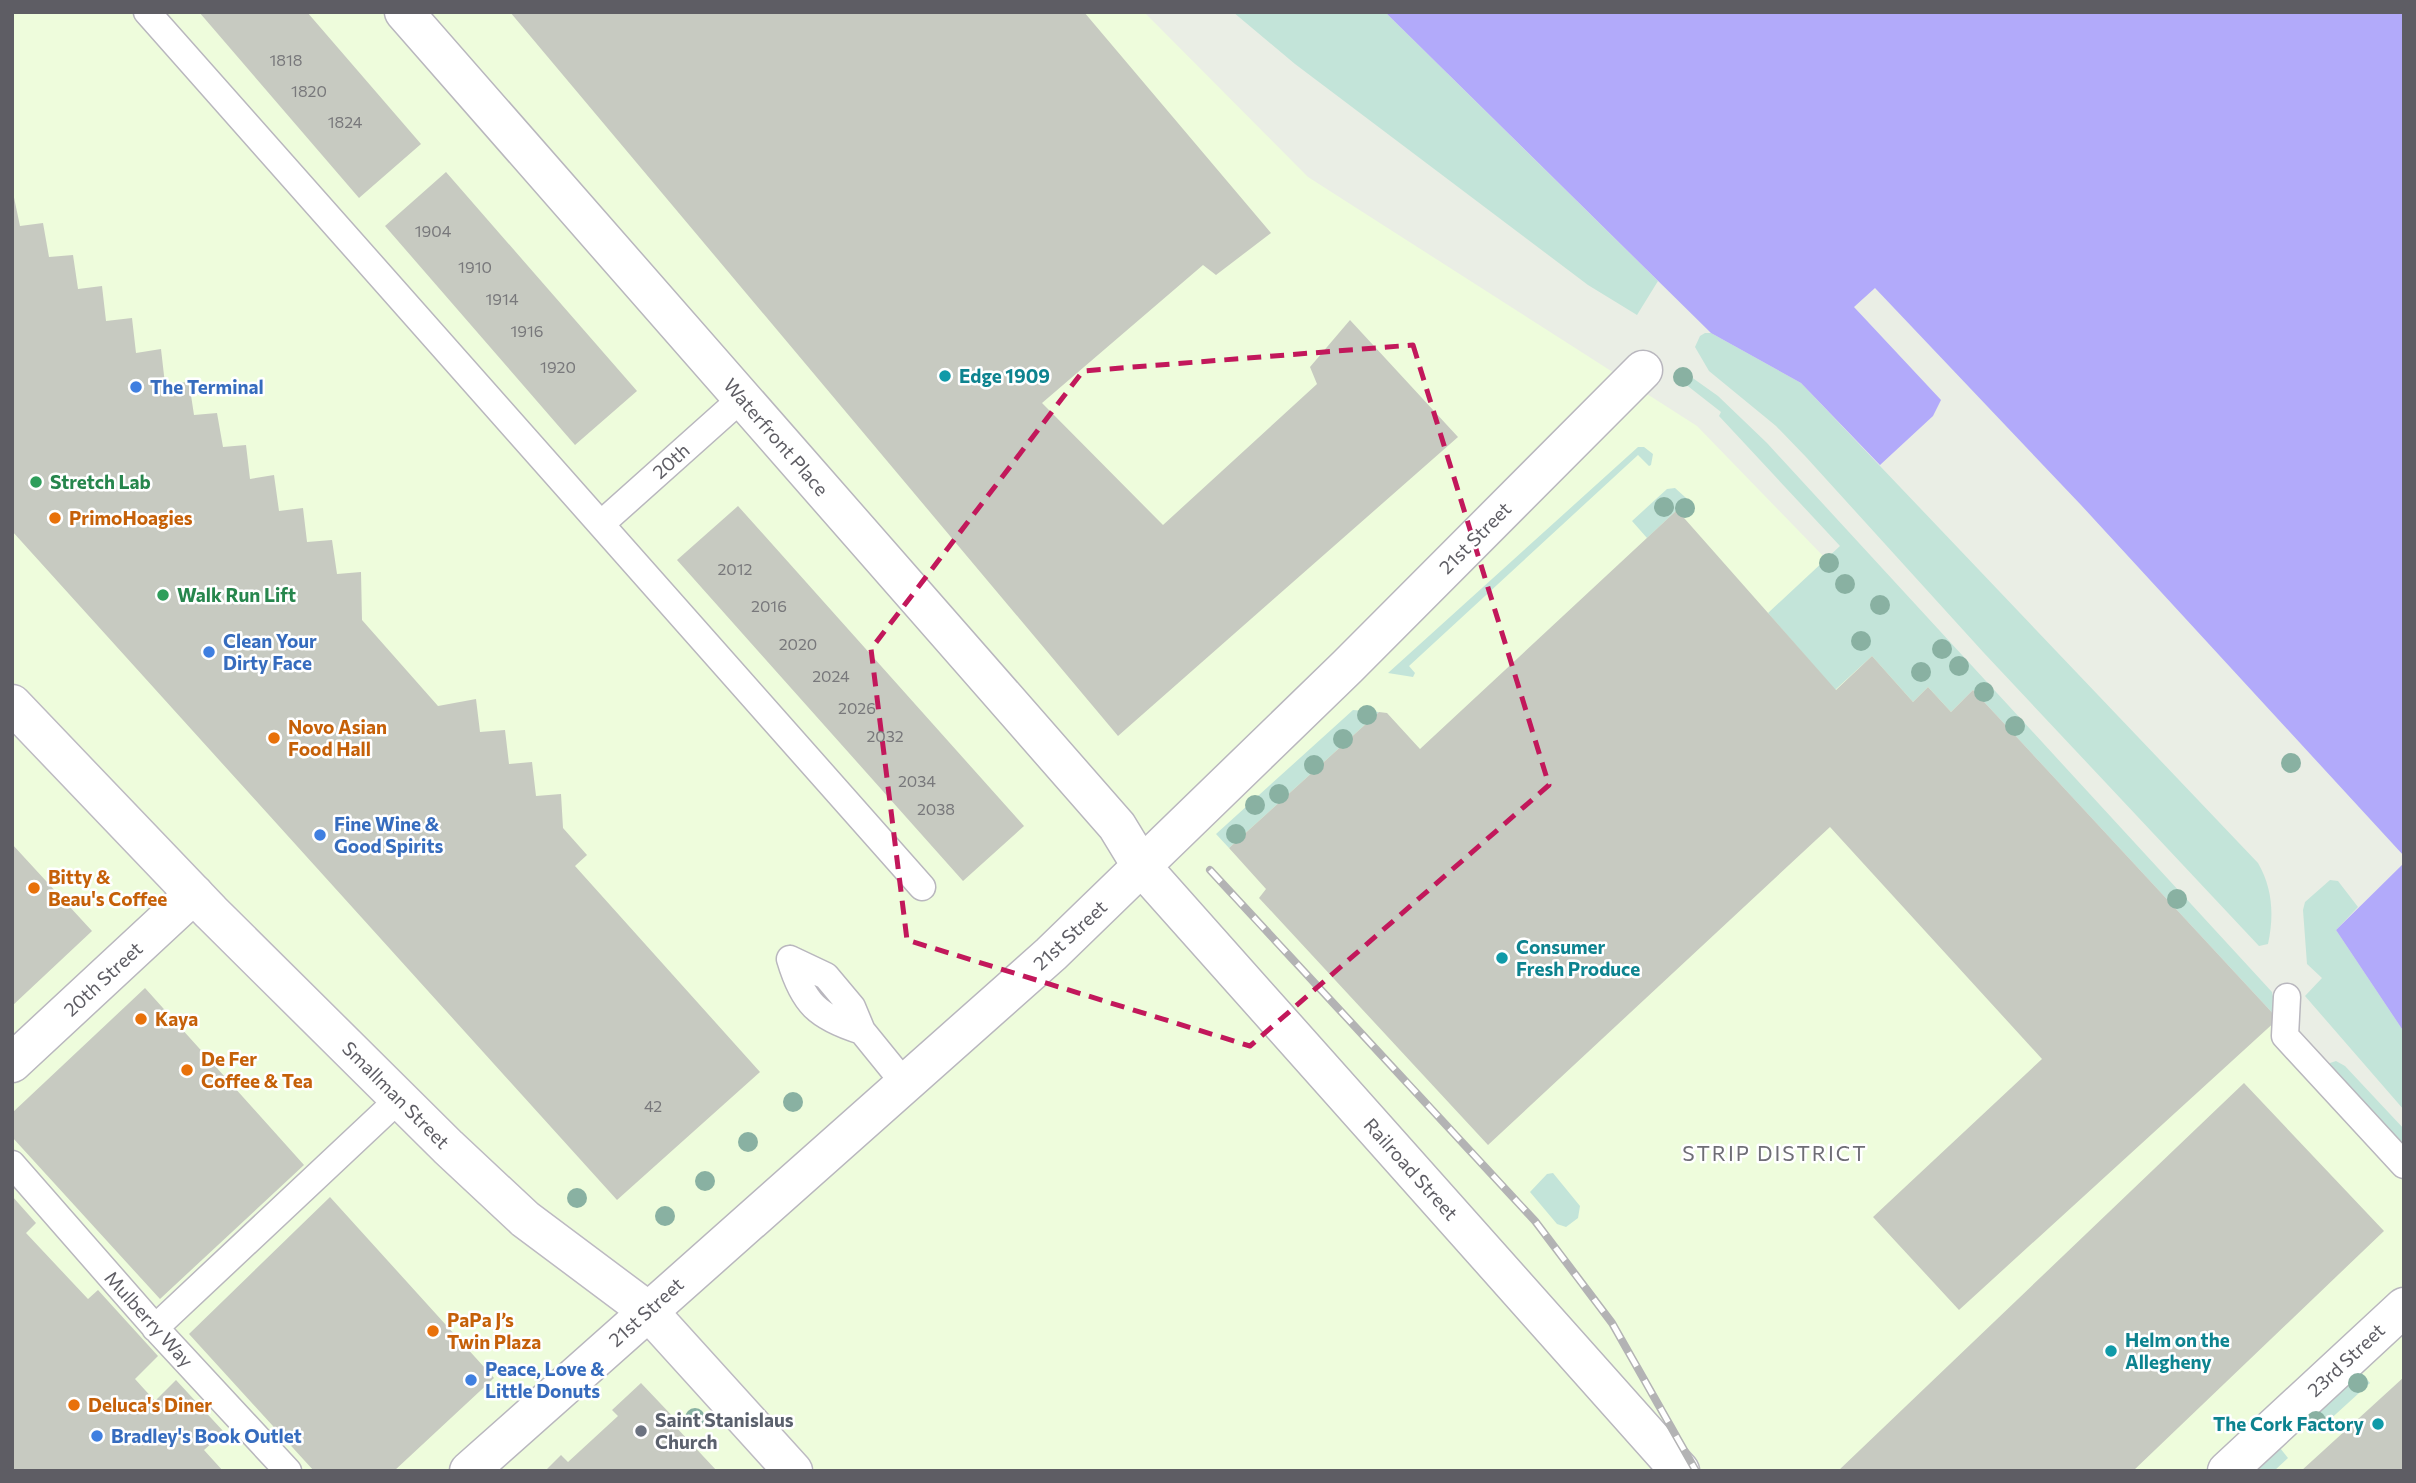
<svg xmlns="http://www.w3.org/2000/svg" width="2416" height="1483" font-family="Commissioner,sans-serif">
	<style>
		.commercial { fill: #eefcdc }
		.green { fill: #c3e4d9 }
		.water { fill: #b2aafa }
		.building { fill: #c7cac1 }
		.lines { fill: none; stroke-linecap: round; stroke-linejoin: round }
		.lane-casing { stroke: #b9b7be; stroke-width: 29 }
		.street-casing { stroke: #b9b7be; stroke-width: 41 }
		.secondary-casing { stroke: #bdbac2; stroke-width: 41 }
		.lane { stroke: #fff; stroke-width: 26 }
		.street { stroke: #fff; stroke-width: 38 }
		.secondary { stroke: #fff; stroke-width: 38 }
		.rail-casing { stroke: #b3b3b4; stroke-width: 8 }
		.rail { stroke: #fff; stroke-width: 5; stroke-dasharray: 16; stroke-linecap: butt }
		.tree { fill: #89b1a2 }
		.marked { fill: none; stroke: #c2185b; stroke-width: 5; stroke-dasharray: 14 9; stroke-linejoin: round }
		.culture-dot { fill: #0f9aa8; stroke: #fff; stroke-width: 2.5 }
		.shop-dot { fill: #3f7fe0; stroke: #fff; stroke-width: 2.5 }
		.leisure-dot { fill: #2e9e5b; stroke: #fff; stroke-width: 2.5 }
		.food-dot { fill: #e8710a; stroke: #fff; stroke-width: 2.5 }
		.worship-dot { fill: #6b7280; stroke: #fff; stroke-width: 2.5 }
		.labels { text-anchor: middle; stroke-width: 5; stroke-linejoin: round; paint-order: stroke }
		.number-label { font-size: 16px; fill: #78787b }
		.culture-label { font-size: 19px; font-weight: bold; fill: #0d838f; stroke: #fff; text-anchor: start }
		.shop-label { font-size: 19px; font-weight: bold; fill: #366cbe; stroke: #fff; text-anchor: start }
		.street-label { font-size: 19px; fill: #5e5d64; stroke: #fff }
		.leisure-label { font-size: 19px; font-weight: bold; fill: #27864d; stroke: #fff; text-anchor: start }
		.food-label { font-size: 19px; font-weight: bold; fill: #c56008; stroke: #fff; text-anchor: start }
		.worship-label { font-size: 19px; font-weight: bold; fill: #5b616d; stroke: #fff; text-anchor: start }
		.neighbourhood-label { font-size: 21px; letter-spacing: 2px; fill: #6f6e76; stroke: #fff }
	</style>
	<rect width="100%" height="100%" fill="#eaeee5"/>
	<path class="commercial" d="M12,12h1132l164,165 389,249 707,729v316h-2392z"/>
	<path class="green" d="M1233,12h152l273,269 -21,34 -49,-30 -293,-221z
		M1705,333h6l90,50 457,480c15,26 16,53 10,81l-9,2 -275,-293 -178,-196 -30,-31 -67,-55 -14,-24 5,-11z
		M1680,369l38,27 49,47 505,549 6,27 -305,-329 -22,22 -23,-25 -15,15 -41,-46 -37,34 -67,-77 72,-67 -121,-130 2,-4 -46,-36z
		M1638,447h6l9,7 -2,11 -2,1 -11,-11 -229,211 6,7 -2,4 -25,-4z
		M1675,488l20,18 -11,12 -7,-8 -30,28 -15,-17 35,-32z
		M1353,710l26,2 -150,136 -13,-14z
		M2330,880l8,1 20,26 -22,23 68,102v78l-99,-114 17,-18 -15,-14 -4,-54 2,-8z
		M2336,1061l9,5 59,63v23l-75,-85 1,-4z
		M1553,1173l27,33 -2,12 -12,9 -9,-3 -27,-32 17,-18z
		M2360,1371l10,12 -56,51 -8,-10z
		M2280,1448l8,10 -14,13h-18z"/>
	<path class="water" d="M1385,12h1019v844l-323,-351 -206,-217 -21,19 87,93 -8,16 -53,49 -79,-82 -90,-50z
		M2404,863v169l-68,-102z"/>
	<path class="building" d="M199,12h108l114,132 -62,54z
		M510,12h574l187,221 -55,42 -13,-10 -161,138 121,122 154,-141 -7,-17 40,-47 108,117 -340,299z
		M446,172l191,219 -62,54 -190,-219z
		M12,188l8,38 23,-3 6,34 24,-2 5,34 24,-3 4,35 26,-3 4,35 25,-4 4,35 24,-2 5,33 23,-2 6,34 23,-2 4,34 24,-4 5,36 24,-3 4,34 25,-2 5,34 24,-2 1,48 76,86 38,-7 4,33 25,-2 4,34 23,-2 4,34 25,-2 2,34 24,27 -12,11 185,206 -143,128 -605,-669z
		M738,506l286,320 -61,55 -286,-321z
		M1677,510l159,180 36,-34 41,46 15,-15 23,25 22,-22 305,329 -319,291 -86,-93 169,-158 -212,-232 -342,318 -229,-247 7,-9 -37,-41 150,-136 8,1 33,36z
		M12,844l80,87 -80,75z
		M145,988l159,177 -144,134 -148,-162v-24z
		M2244,1083l140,148 -251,240h-295z
		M12,1196l24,27 -10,10 62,66 10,-9 60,66 -23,23 20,22 21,-21 48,52 -20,18 19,21h-211z
		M330,1197l164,181 -100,93h-80l-125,-137z
		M2404,1377v94h-103z
		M641,1383l37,39 -3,4 42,45h-172l16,-16 7,7 50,-46 -6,-6z"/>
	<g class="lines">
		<g class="lane-casing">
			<path id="lane" d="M147,12l775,875
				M601,524l141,-126
				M790,959l36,17 26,31 10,24 43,53
				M790,959c13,44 27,58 72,72
				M2287,997l-2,39 119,129
				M12,1164l148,169 128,138
				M155,1328l244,-229"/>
		</g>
		<g class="street-casing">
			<path id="street" d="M404,12l713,814 25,41 538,604
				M12,1063l182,-169
				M469,1471l582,-517 296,-287 296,-297
				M2227,1471l177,-164"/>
		</g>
		<g class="secondary-casing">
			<path id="secondary" d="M12,704l199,208 237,235 77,72 123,92 145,160"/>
		</g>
		<use href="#lane" class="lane"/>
		<use href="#street" class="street"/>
		<use href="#secondary" class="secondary"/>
		<g class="rail-casing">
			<path id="rail" d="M1210,870l325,351 77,102 84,148"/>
		</g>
		<use href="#rail" class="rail"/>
	</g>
	<g class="tree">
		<circle cx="1683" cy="377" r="10"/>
		<circle cx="1664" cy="507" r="10"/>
		<circle cx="1685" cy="508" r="10"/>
		<circle cx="1829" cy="563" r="10"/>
		<circle cx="1845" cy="584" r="10"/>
		<circle cx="1880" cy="605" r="10"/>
		<circle cx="1861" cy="641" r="10"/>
		<circle cx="1942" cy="649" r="10"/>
		<circle cx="1959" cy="666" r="10"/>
		<circle cx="1921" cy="672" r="10"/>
		<circle cx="1984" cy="692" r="10"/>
		<circle cx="1367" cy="715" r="10"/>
		<circle cx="2015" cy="726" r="10"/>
		<circle cx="1343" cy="739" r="10"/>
		<circle cx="2291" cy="763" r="10"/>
		<circle cx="1314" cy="765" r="10"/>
		<circle cx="1279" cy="794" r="10"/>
		<circle cx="1255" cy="805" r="10"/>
		<circle cx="1236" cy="834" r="10"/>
		<circle cx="2177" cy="899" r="10"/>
		<circle cx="793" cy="1102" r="10"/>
		<circle cx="748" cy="1142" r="10"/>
		<circle cx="705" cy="1181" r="10"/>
		<circle cx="577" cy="1198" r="10"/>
		<circle cx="665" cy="1216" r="10"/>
		<circle cx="2358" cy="1383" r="10"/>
		<circle cx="695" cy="1418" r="10"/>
		<circle cx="2316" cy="1421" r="10"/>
	</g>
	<path class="marked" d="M1413,345l136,440 -299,261 -343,-106 -36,-291 212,-278z"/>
	<g class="culture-dot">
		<circle cx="945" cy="376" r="7"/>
		<circle cx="1502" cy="958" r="7"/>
		<circle cx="2111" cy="1351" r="7"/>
		<circle cx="2378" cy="1424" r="7"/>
	</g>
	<g class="shop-dot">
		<circle cx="136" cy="387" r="7"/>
		<circle cx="209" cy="652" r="7"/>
		<circle cx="320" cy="835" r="7"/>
		<circle cx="471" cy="1380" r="7"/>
		<circle cx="97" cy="1436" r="7"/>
	</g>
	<g class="leisure-dot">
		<circle cx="36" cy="482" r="7"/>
		<circle cx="163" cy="595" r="7"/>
	</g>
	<g class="food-dot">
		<circle cx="55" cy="518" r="7"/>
		<circle cx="274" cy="738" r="7"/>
		<circle cx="34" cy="888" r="7"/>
		<circle cx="141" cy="1019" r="7"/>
		<circle cx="187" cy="1070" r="7"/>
		<circle cx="433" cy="1331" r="7"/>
		<circle cx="74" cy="1405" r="7"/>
	</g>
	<circle class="worship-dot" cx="641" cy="1431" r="7"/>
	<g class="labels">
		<g class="number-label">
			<text x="286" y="66">1818</text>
			<text x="309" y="97">1820</text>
			<text x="345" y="128">1824</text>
			<text x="433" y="237">1904</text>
			<text x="475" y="273">1910</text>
			<text x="502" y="305">1914</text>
			<text x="527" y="337">1916</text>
			<text x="558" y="373">1920</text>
			<text x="735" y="575">2012</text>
			<text x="769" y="612">2016</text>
			<text x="798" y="650">2020</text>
			<text x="831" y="682">2024</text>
			<text x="857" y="714">2026</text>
			<text x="885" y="742">2032</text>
			<text x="917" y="787">2034</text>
			<text x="936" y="815">2038</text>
			<text x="653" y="1112">42</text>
		</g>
		<g class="culture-label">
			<text x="959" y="383">Edge 1909</text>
			<text x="1516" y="954">Consumer<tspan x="1516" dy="22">Fresh Produce</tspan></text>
			<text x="2125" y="1347">Helm on the<tspan x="2125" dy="22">Allegheny</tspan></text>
			<text x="2364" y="1431" text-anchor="end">The Cork Factory</text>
		</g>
		<g class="shop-label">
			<text x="150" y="394">The Terminal</text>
			<text x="223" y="648">Clean Your<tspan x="223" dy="22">Dirty Face</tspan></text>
			<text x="334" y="831">Fine Wine &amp;<tspan x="334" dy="22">Good Spirits</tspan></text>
			<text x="485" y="1376">Peace, Love &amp;<tspan x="485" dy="22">Little Donuts</tspan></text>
			<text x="111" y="1443">Bradley's Book Outlet</text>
		</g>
		<g class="street-label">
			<text transform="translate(776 437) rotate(49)" y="7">Waterfront Place</text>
			<text transform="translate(671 461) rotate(-42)" y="7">20th</text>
			<text transform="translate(1475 538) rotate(-45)" y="7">21st Street</text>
			<text transform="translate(1070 935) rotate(-43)" y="7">21st Street</text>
			<text transform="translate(103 979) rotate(-43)" y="7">20th Street</text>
			<text transform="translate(396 1095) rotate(45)" y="7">Smallman Street</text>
			<text transform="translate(1411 1169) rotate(48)" y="7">Railroad Street</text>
			<text transform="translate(646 1312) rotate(-42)" y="7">21st Street</text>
			<text transform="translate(149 1319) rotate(48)" y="7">Mulberry Way</text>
			<text transform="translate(2346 1360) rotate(-43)" y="7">23rd Street</text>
		</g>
		<g class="leisure-label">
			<text x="50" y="489">Stretch Lab</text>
			<text x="177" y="602">Walk Run Lift</text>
		</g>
		<g class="food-label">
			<text x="69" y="525">PrimoHoagies</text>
			<text x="288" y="734">Novo Asian<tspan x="288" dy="22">Food Hall</tspan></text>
			<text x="48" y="884">Bitty &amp;<tspan x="48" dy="22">Beau's Coffee</tspan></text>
			<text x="155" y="1026">Kaya</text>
			<text x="201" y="1066">De Fer<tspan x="201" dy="22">Coffee &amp; Tea</tspan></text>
			<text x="447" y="1327">PaPa J’s<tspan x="447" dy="22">Twin Plaza</tspan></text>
			<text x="88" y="1412">Deluca's Diner</text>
		</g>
		<g class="worship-label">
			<text x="655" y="1427">Saint Stanislaus<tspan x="655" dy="22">Church</tspan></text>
		</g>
		<g class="neighbourhood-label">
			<text x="1775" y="1161">STRIP DISTRICT</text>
		</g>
	</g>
	<rect width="2416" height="1483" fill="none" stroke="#5e5d64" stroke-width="28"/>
</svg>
